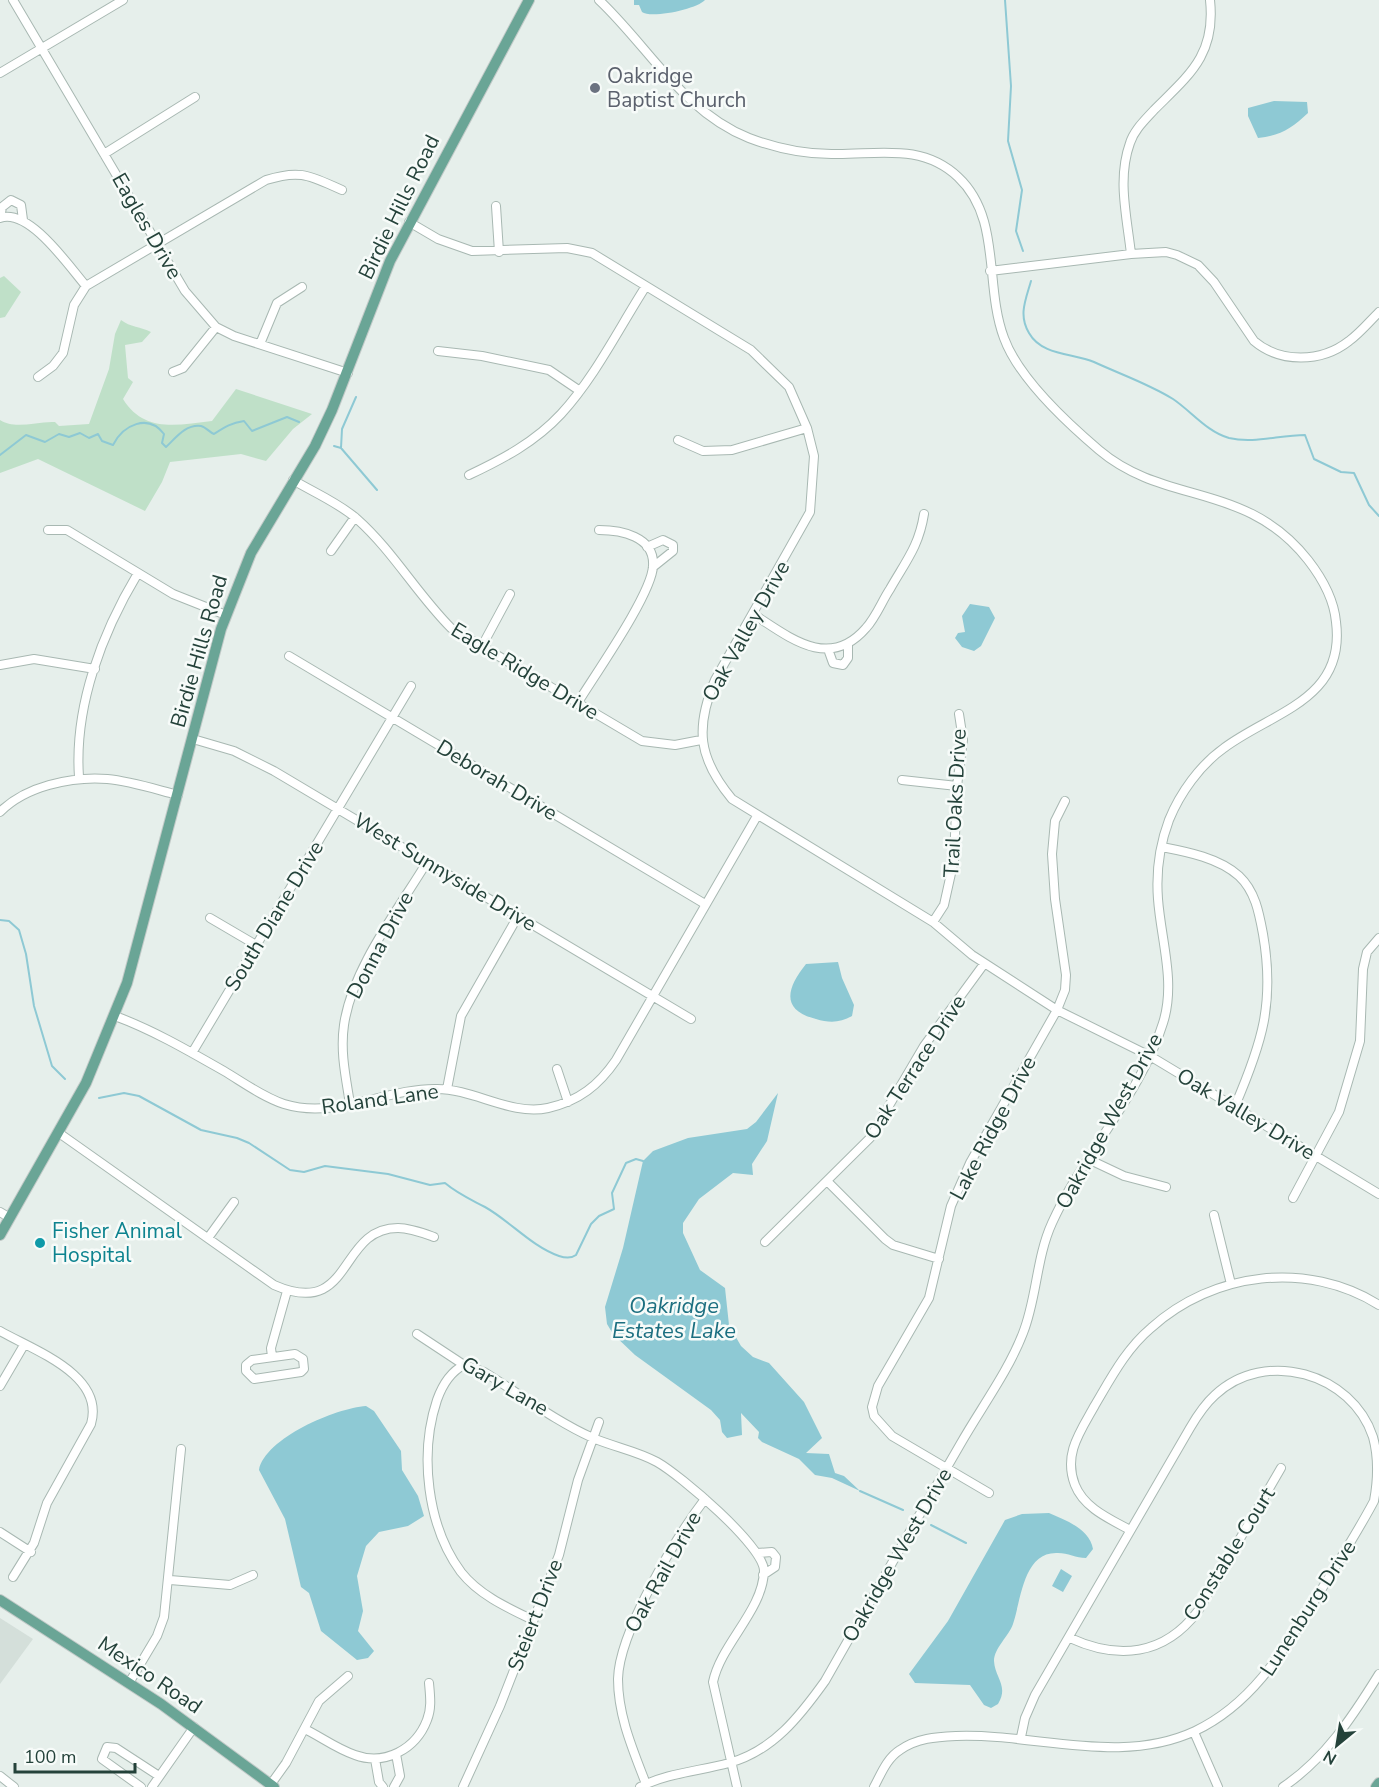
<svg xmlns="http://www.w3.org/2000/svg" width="1379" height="1787" font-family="'Nunito Sans',sans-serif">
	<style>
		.built { fill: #d4dfda }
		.green { fill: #bfe0c8 }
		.water { fill: #8ec9d4 }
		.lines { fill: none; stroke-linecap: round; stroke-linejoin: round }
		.stream { stroke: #8ec9d4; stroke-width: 2 }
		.minor-casing { stroke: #a8b8b2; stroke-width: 10 }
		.major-casing { stroke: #c2cac8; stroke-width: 12 }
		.minor { stroke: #fff; stroke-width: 8 }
		.major { stroke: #6aa596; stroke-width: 10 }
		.worship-dot { fill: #6b7280; stroke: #f7fbf9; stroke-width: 2 }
		.culture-dot { fill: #0f9aa8; stroke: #f7fbf9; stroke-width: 2 }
		.labels { text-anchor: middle; stroke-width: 5; stroke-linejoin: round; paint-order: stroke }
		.worship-label { font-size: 21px; fill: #5b616d; stroke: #f7fbf9; text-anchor: start }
		.street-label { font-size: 21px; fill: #24423a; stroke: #f7fbf9 }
		.culture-label { font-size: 21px; fill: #0d838f; stroke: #f7fbf9; text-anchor: start }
		.water-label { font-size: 22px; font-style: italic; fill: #1c6f80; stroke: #f7fbf9 }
	</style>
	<rect width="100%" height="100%" fill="#e6efeb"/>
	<path class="built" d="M0,1618l33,21 -33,45z"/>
	<path class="green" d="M4,276l17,16 -16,25 -5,1v-40z
		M121,320c9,7 20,7 30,12l-9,10 -17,3 3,33 5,4 -10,17c21,34 54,26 89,22l24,-32 76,25 -19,15 -27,32 -25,-7 -71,8 -8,20 -17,29 -107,-52 -38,14v-53c15,10 37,1 55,2l4,4 30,-2 20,-55 6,-35z"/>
	<path class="water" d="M634,0h71c-8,9 -54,19 -63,12l-3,-7h-5z
		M1274,101l33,1 1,11c-16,15 -28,23 -50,25l-10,-22v-8z
		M970,604l19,3 6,11 -14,28 -7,5 -12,-4 -7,-9 3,-5 7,-1 -3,-16z
		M838,962l4,16 12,27 -2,11c-12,7 -23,7 -36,3 -35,-9 -30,-30 -10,-55z
		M778,1093l-11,48 -15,23 1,11 -20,-2 -34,26 -16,24v10l17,37 25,18 4,37 12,21 12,11 16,6 35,39 18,36 -16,15 23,1 6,19 9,3 16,15 -28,-13 -17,-3 -16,-16 -37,-17 -4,-4 1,-6 -18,-19 1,22 -15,3 -5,-6 -2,-12 -9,-10 -76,-55 -22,-21 -6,-10 -2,-17 18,-59 20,-87 10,-10 35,-13 59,-9 9,-7z
		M366,1406l8,5 27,40 1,19 16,26 6,20 -16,10 -29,6 -13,14 -9,30 6,35 -5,20 16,20 -6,7 -11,2 -36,-29 -12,-38 -8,-6 -16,-68 -26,-49c6,-32 77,-62 107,-64z
		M1049,1513c16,7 41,16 44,36l-7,9c-10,0 -18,-5 -28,-5 -35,-2 -37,48 -45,71 -4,12 -19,24 -19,37 1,17 15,25 4,43l-7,4 -7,-3 -14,-20 -55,-2 -6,-9 39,-53 57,-101 17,-6z
		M1061,1569l11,7 -9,16 -11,-6z"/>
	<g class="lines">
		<path class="stream" d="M1005,0l6,86 -3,55 14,49 -6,41 7,20
			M1031,281c-5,18 -13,34 -2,52 13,23 44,20 65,29 26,12 55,22 79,37 18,12 34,33 56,39 25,6 50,-3 76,-3l9,24 27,13 13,1 15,32 10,11
			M356,397l-14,32 -1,19 36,42
			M334,446l7,2
			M0,455l26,-20 19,7 14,-8 10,3 11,-4 9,5 9,-4 4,7 11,4c10,-20 35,-32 51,-11l-2,9 4,4c9,-8 19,-23 35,-21 5,1 8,6 13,8 11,-7 17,-11 30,-13l8,10 35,-14 12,5
			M0,920l9,1 10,9 7,24 8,52 18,60 13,13
			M99,1098l25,-5 15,3 62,34 36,8 12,5 41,27 14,2 21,-6 63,8 42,11 15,-2c13,11 25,16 40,24 25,14 46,39 74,49 6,2 13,2 17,-1l15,-31 8,-8 15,-7 -2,-16 14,-30 10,-4 7,2
			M860,1491l43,19
			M931,1525l35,18"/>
		<g class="minor-casing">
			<path id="minor" d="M13,0l172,291 31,36 18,9 114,37
				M599,0c50,47 84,112 150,138 29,11 59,17 89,16 43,0 85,-10 120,23 44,41 26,108 46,161 15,41 62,84 95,112 66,56 147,31 209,110 14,18 26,39 28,62 10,78 -64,90 -112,126 -24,17 -44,45 -55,72 -9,24 -13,53 -11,79 3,41 18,84 5,124 -21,69 -81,133 -111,200 -16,35 -15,75 -29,110 -14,37 -42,75 -62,110 -46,79 -91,158 -136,238 -25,35 -52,70 -96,82 -29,8 -62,10 -89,24
				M0,73l123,-73
				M104,154l91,-57
				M496,206l3,46
				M0,218c29,-10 68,47 86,68
				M0,218l2,-11 9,-7 10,5 2,15
				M409,222l29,17 34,12 95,-3 25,5 159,97 38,37 18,41 7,28 -4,56 -95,168c-20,48 -17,78 17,119l201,123 39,33 85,55 93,46 229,138
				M1131,254c-4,-37 -14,-75 -1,-111 4,-13 15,-23 24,-33 35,-35 62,-55 56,-110
				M990,271l141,-17 35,-2 11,3 21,10 16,17 40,59c26,22 67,22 95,0 11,-8 20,-19 30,-29
				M260,344l17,-41 25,-16
				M438,351l44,5 67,14 31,21
				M173,372l10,-4 33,-41
				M38,377l15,-11 10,-13 11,-48 12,-19 180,-106c35,-11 44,-4 76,10
				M678,440l25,11 29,-1 75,-22
				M469,475c34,-16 66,-33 92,-61 34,-37 58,-86 85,-128
				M293,480c20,12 46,23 64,39 36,32 60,75 94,109l191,113 33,4 26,-5
				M48,530h19l106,64 53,21
				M647,547l16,-7 10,5v6l-20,16
				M331,551l24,-34
				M753,614c36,23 76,57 113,14 10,-11 16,-27 24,-39 16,-28 29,-43 34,-75
				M482,646l28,-52
				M828,649l5,14 10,2 5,-7v-14
				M289,656l416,248
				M0,665l34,-6 61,10
				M577,704c17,-28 75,-110 76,-138 2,-30 -33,-36 -54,-36
				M193,739l41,12 40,20 417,248
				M79,777c-5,-71 23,-144 59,-204
				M902,780l55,6
				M0,812c13,-13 31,-22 49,-27 52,-14 79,-3 129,10
				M1162,847c26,5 57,11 77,29 16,15 20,36 24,58 12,69 -1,109 -28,172
				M210,918l46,27
				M933,922l11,-17 10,-45 3,-74 6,-46 -4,-26
				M115,1016c38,14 74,35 109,55 20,12 39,26 60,33 51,16 102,-16 153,-15 37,0 74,27 111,19 31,-7 51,-23 68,-48l141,-244
				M192,1053l219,-367
				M557,1069l11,33
				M447,1089l14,-73 57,-100
				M350,1104c-4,-26 -10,-52 -6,-79 8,-56 54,-115 83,-163
				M59,1133l215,152c80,35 63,-57 124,-57 12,0 25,5 36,9
				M1088,1159l36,17 42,11
				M827,1181l58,58 8,6 46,14
				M1293,1198l46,-86 21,-71 3,-72 4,-17 12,-14
				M0,1212l10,6
				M1214,1215l17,69
				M208,1238l26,-36
				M765,1242l105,-104 54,-92 60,-82
				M0,1331c35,20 105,44 91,93l-44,79 -13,40 -21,34
				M417,1334l47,31 20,7c36,22 71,49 109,66 21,9 44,13 64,24 23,13 107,84 107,109 -1,39 -43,73 -51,111l24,105
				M295,1354l8,5 1,10 -3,3 -47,7 -8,-8v-6l6,-5z
				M272,1357l-1,-9 16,-57
				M464,1365c-14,7 -22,21 -27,35 -18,54 -10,126 24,172 18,23 47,36 72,48
				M0,1386l24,-41
				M989,1493l-97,-57 -18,-20 -2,-9 6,-21 51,-88 22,-92 19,-43 87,-153 8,-20 1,-15 -11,-76 -3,-45 3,-33 10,-20
				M1130,1530c-20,-11 -46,-22 -55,-45 -12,-31 5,-53 20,-80 16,-27 31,-56 56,-77 62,-56 156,-68 228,-23
				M0,1532l31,20
				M757,1553l15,-1 4,5 -1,10 -12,8
				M170,1580l60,5 23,-10
				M1070,1638c48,22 94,18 128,-27l83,-143
				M129,1683l28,-47 7,-19 17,-168
				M305,1729c16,8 32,20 50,26 30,11 61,-6 72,-35 5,-12 3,-25 2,-37
				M1194,1732l24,55
				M375,1759l4,23 4,5
				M0,1776l14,11
				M271,1784l15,-21 33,-62 29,-25
				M646,1784c-13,-34 -28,-68 -28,-105 1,-47 58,-142 87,-180
				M141,1787l-39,-28 5,-12 9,1 43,28
				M152,1787l42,-60
				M394,1787l6,-11 -4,-22
				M463,1787l37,-81 59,-151 19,-75 21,-58
				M874,1787c7,-13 13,-29 26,-37 17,-12 36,-13 56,-14 79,-3 164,30 239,-5 59,-28 90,-83 123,-136 19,-31 39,-62 56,-94 4,-22 5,-42 -1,-64 -21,-64 -108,-89 -158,-42 -10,9 -18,21 -25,33l-155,267 -10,23 -4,19
				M1283,1787c42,-28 70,-71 96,-113"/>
		</g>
		<g class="major-casing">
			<path id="major" d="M0,1235l86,-152 41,-100 94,-354 30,-76 64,-107 17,-36 58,-149 139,-261
				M0,1600l161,104 113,83
				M1376,1787l3,-4"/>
		</g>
		<use href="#minor" class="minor"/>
		<use href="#major" class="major"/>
	</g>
	<circle class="worship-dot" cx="595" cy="88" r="6"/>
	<circle class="culture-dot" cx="40" cy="1243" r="6"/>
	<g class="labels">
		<g class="worship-label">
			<text x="607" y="83">Oakridge<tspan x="607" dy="24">Baptist Church</tspan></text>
		</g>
		<g class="street-label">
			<text transform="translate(399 207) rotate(-64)" y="7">Birdie Hills Road</text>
			<text transform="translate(147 226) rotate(60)" y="7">Eagles Drive</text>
			<text transform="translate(746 631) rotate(-61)" y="7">Oak Valley Drive</text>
			<text transform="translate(199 651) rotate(-74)" y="7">Birdie Hills Road</text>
			<text transform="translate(525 671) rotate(31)" y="7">Eagle Ridge Drive</text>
			<text transform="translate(497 780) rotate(31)" y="7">Deborah Drive</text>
			<text transform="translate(955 803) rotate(-87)" y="7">Trail Oaks Drive</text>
			<text transform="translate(445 872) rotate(31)" y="7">West Sunnyside Drive</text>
			<text transform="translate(274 916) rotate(-59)" y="7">South Diane Drive</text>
			<text transform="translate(380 945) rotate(-62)" y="7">Donna Drive</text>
			<text transform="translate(915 1067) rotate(-57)" y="7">Oak Terrace Drive</text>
			<text transform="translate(380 1099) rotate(-8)" y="7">Roland Lane</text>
			<text transform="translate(1246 1114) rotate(31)" y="7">Oak Valley Drive</text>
			<text transform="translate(1109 1121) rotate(-61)" y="7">Oakridge West Drive</text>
			<text transform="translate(993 1128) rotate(-62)" y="7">Lake Ridge Drive</text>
			<text transform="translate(505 1386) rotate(30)" y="7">Gary Lane</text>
			<text transform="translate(1229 1554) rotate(-58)" y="7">Constable Court</text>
			<text transform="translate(897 1555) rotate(-60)" y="7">Oakridge West Drive</text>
			<text transform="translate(663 1572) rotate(-61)" y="7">Oak Rail Drive</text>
			<text transform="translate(1308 1608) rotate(-57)" y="7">Lunenburg Drive</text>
			<text transform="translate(535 1615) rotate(-69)" y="7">Steiert Drive</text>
			<text transform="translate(150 1675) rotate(34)" y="7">Mexico Road</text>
		</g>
		<g class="culture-label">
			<text x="52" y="1238">Fisher Animal<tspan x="52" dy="24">Hospital</tspan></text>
		</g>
		<g class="water-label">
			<text x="674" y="1313">Oakridge<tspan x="674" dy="25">Estates Lake</tspan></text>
		</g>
	</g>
	<g transform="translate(1337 1745) rotate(210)" stroke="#f7fbf9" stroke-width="4.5" paint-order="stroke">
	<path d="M0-4.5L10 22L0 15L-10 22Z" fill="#24423a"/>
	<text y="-9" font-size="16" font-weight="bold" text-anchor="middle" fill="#24423a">N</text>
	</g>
	<path d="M15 1763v9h120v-9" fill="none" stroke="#24423a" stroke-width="3"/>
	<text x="24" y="1763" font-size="18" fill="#24423a" stroke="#f7fbf9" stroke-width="4.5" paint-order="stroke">100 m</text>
</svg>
